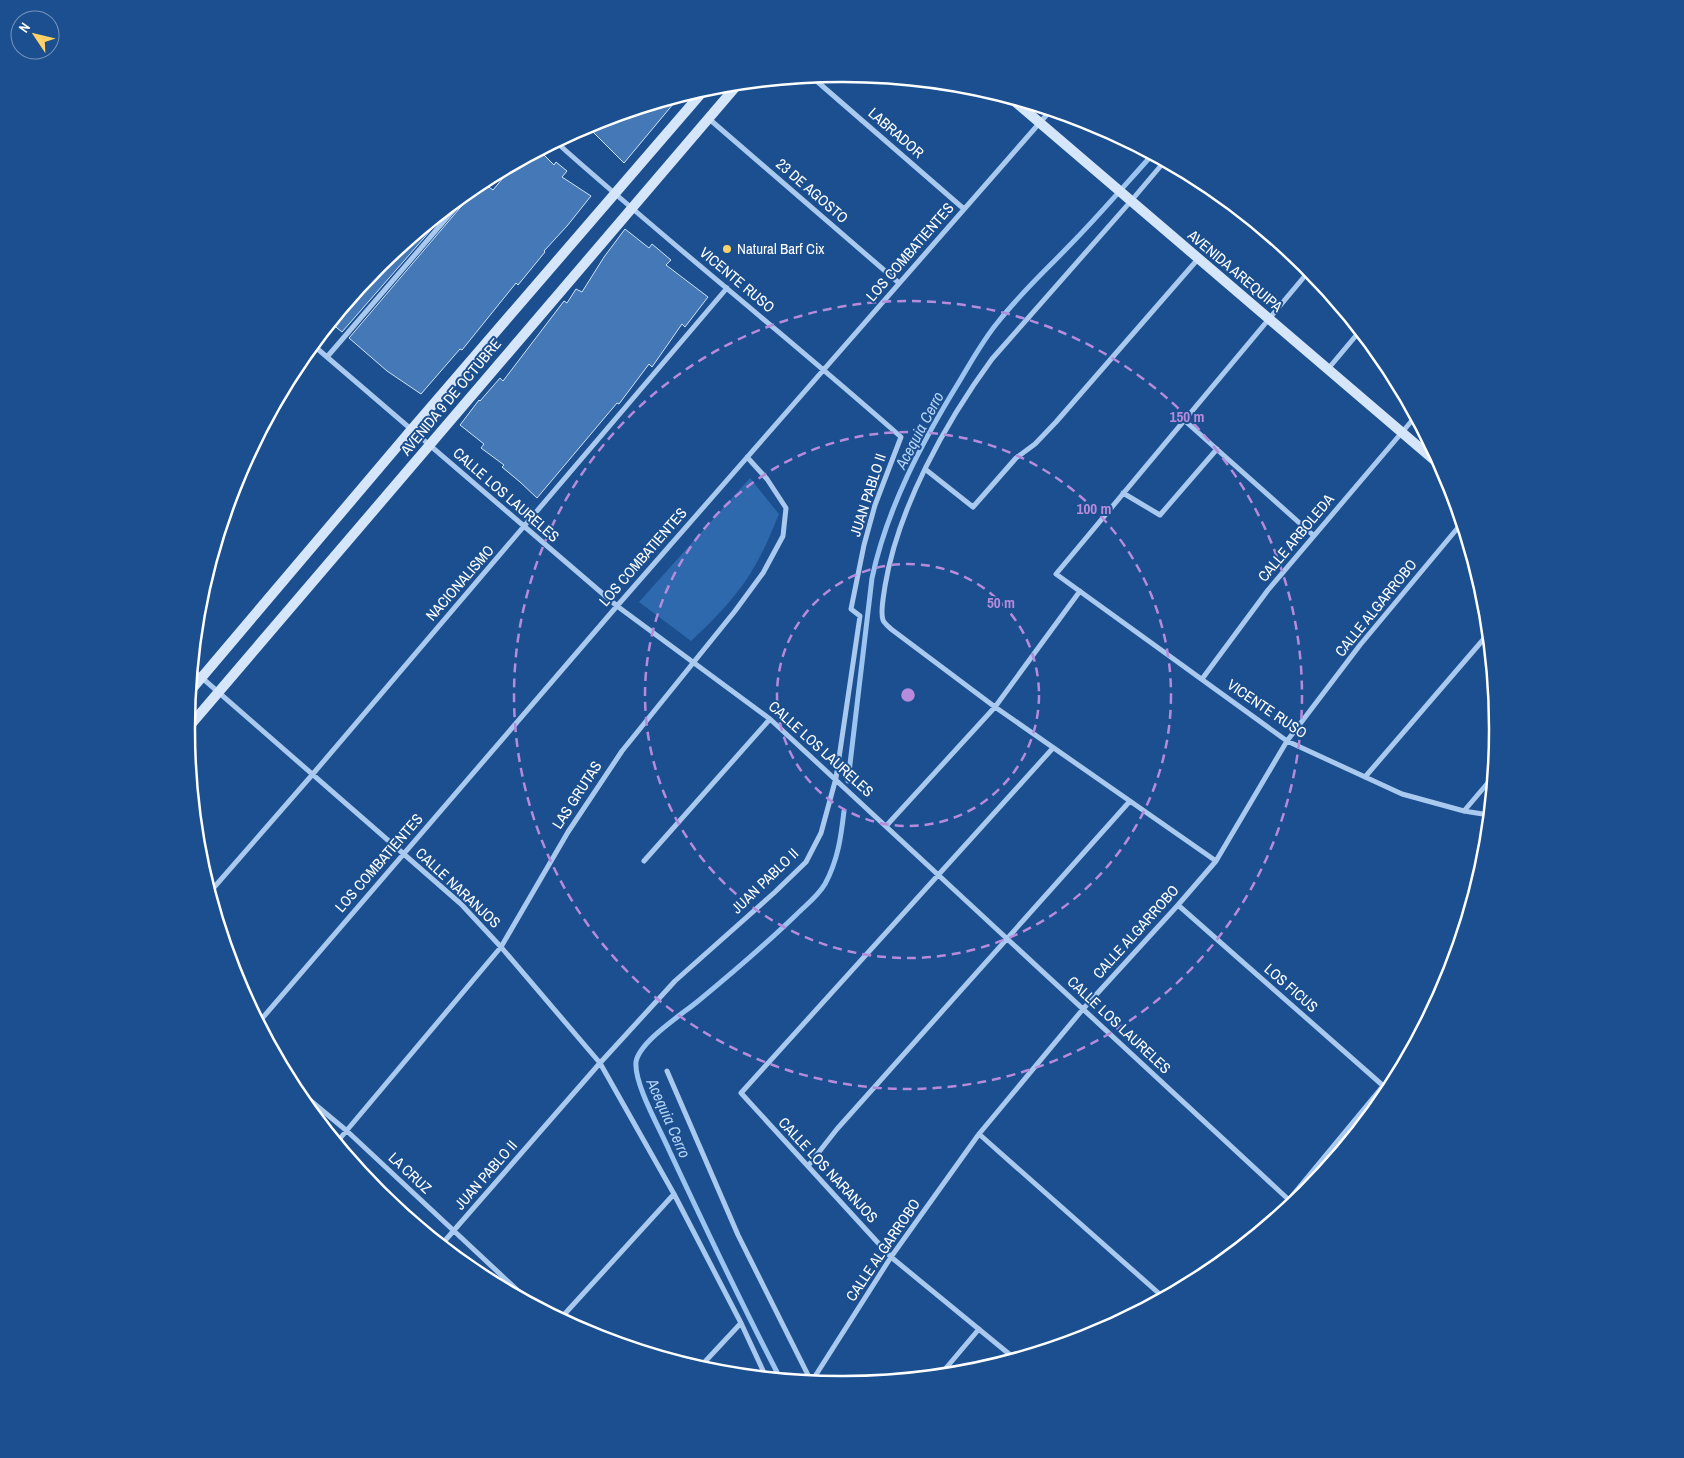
<svg xmlns="http://www.w3.org/2000/svg" width="1684" height="1458" font-family="'Archivo Narrow',sans-serif">
	<style>
		.green { fill: #2e69ad }
		.lines { fill: none; stroke-linecap: round; stroke-linejoin: round }
		.stream { stroke: #9cc4f0; stroke-width: 5 }
		.building { fill: #4478b7; stroke: #cfe3fa }
		.street { stroke: #a9c9ee; stroke-width: 5 }
		.secondary { stroke: #d6e6fa; stroke-width: 10 }
		.ring { fill: none; stroke: #b68bdc; stroke-width: 2.5; stroke-dasharray: 9 6 }
		.poi-dot { fill: #ffd166; stroke: #1b4f8f; stroke-width: 2 }
		.labels { text-anchor: middle; stroke-width: 4; stroke-linejoin: round; paint-order: stroke }
		.street-label { font-size: 15px; fill: #fff; stroke: #1b4f8f }
		.poi-label { font-size: 15px; fill: #fff; stroke: #1b4f8f; text-anchor: start }
		.water-label { font-size: 16px; font-style: italic; fill: #b5d3f5; stroke: #1b4f8f }
		.rim { fill: none; stroke: #fff; stroke-width: 2.5 }
		.centre { fill: #b68bdc; stroke: #1b4f8f; stroke-width: 2.5 }
		.ring-label { font-size: 15px; text-anchor: middle; font-weight: bold; fill: #b68bdc; stroke: #1b4f8f; stroke-width: 4; stroke-linejoin: round; paint-order: stroke }
	</style>
	<rect width="100%" height="100%" fill="#1b4f8f"/>
	<path class="green" d="M750,478l29,36c-7,17 -14,34 -23,50 -16,29 -41,55 -65,77l-52,-39z"/>
	<g class="lines">
		<path class="stream" d="M848,781l24,-203c15,-70 50,-136 87,-196 12,-20 24,-42 39,-60 21,-27 46,-50 70,-75 29,-29 56,-61 84,-92
			M780,1378c-39,-75 -75,-151 -111,-228 -9,-21 -35,-66 -33,-88 3,-20 45,-47 61,-60 34,-28 68,-57 100,-88 9,-9 21,-18 28,-30 13,-24 16,-47 19,-73"/>
	</g>
	<path class="building" d="M679,97l-55,66 -37,-37 5,-2z
		M540,151l14,14 2,-3 11,9 -5,6 29,19 -24,30 -23,25 1,1 -27,33 -2,-2 -54,67 -2,-1 -39,45 -34,-23 -38,-33 133,-156 11,8 20,-24z
		M451,207l-109,125 -11,-9 48,-58z
		M625,229l24,19 3,-4 19,16 -5,5 42,32 -23,30 -3,-3 -30,43 -3,-3 -30,40 -2,-1 -80,95 -17,-16 -18,-15 2,-2 -23,-17 3,-4 -24,-19 19,-25 1,1 20,-23 3,3 61,-80 3,2 9,-14 6,3 22,-35z"/>
	<g class="lines">
		<path class="street" d="M812,77l152,132
			M708,118l191,165
			M1164,162l-33,39 -139,158c-47,64 -94,149 -107,227 -1,8 -5,26 -2,34 1,3 6,7 8,9l104,78 221,154
			M1309,271l-253,303 231,167 115,53 62,17 25,4
			M313,345l304,261 153,113 519,481
			M327,357l142,-165
			M1328,369l31,-37
			M290,379l26,-31
			M1184,420l129,115
			M925,469l48,38 43,-49 19,-14 21,-22 142,-163
			M1123,493l37,22 57,-66
			M193,670l268,234 40,43 99,116 74,131 67,129 25,54
			M1202,679l66,-89 147,-173
			M1365,777l123,-143
			M1464,811l28,-33
			M887,825l108,-118 85,-116
			M644,861l126,-142
			M210,892l102,-117 415,-487
			M1178,905l210,185
			M259,1022l358,-416 433,-495
			M667,1071l71,164 73,146
			M293,1086l54,45 183,171
			M979,1134l184,163
			M337,1142l164,-195 67,-115 54,-81 113,-140 28,-38 20,-37 3,-28 -19,-29 -20,-22
			M808,1166l29,-37 293,-328
			M1273,1219l110,-133
			M442,1244l158,-181 75,-82 100,-89 31,-30 15,-29 15,-55 24,-162 -9,-7 13,-64 11,-40 26,-68c-113,-100 -232,-194 -345,-295
			M561,1318l113,-124
			M1014,1358l-123,-101 -150,-164 312,-345
			M700,1367l41,-44
			M941,1374l38,-45
			M812,1381l79,-124 88,-123 104,-125 95,-104 38,-44 71,-120 73,-96 101,-121"/>
		<path class="secondary" d="M1012,99l428,366
			M191,690l221,-261 293,-340
			M187,729l551,-645"/>
	</g>
	<g class="ring">
		<circle cx="908" cy="695" r="131"/>
		<circle cx="908" cy="695" r="263"/>
		<circle cx="908" cy="695" r="394"/>
	</g>
	<circle class="poi-dot" cx="727" cy="249" r="5"/>
	<g class="labels">
		<g class="street-label">
			<text transform="translate(896 133) rotate(41)" y="5">LABRADOR</text>
			<text transform="translate(812 191) rotate(41)" y="5">23 DE AGOSTO</text>
			<text transform="translate(910 252) rotate(-49)" y="5">LOS COMBATIENTES</text>
			<text transform="translate(1235 271) rotate(40)" y="5">AVENIDA AREQUIPA</text>
			<text transform="translate(737 280) rotate(40)" y="5">VICENTE RUSO</text>
			<text transform="translate(451 397) rotate(-50)" y="5">AVENIDA 9 DE OCTUBRE</text>
			<text transform="translate(506 495) rotate(41)" y="5">CALLE LOS LAURELES</text>
			<text transform="translate(868 495) rotate(-72)" y="5">JUAN PABLO II</text>
			<text transform="translate(1296 538) rotate(-50)" y="5">CALLE ARBOLEDA</text>
			<text transform="translate(643 557) rotate(-49)" y="5">LOS COMBATIENTES</text>
			<text transform="translate(460 583) rotate(-49)" y="5">NACIONALISMO</text>
			<text transform="translate(1376 608) rotate(-51)" y="5">CALLE ALGARROBO</text>
			<text transform="translate(1267 709) rotate(34)" y="5">VICENTE RUSO</text>
			<text transform="translate(821 749) rotate(42)" y="5">CALLE LOS LAURELES</text>
			<text transform="translate(577 795) rotate(-57)" y="5">LAS GRUTAS</text>
			<text transform="translate(379 863) rotate(-49)" y="5">LOS COMBATIENTES</text>
			<text transform="translate(765 881) rotate(-44)" y="5">JUAN PABLO II</text>
			<text transform="translate(458 888) rotate(43)" y="5">CALLE NARANJOS</text>
			<text transform="translate(1136 932) rotate(-48)" y="5">CALLE ALGARROBO</text>
			<text transform="translate(1291 988) rotate(41)" y="5">LOS FICUS</text>
			<text transform="translate(1119 1025) rotate(43)" y="5">CALLE LOS LAURELES</text>
			<text transform="translate(828 1170) rotate(47)" y="5">CALLE LOS NARANJOS</text>
			<text transform="translate(410 1173) rotate(43)" y="5">LA CRUZ</text>
			<text transform="translate(486 1175) rotate(-49)" y="5">JUAN PABLO II</text>
			<text transform="translate(883 1250) rotate(-56)" y="5">CALLE ALGARROBO</text>
		</g>
		<g class="poi-label">
			<text x="737" y="254">Natural Barf Cix</text>
		</g>
		<g class="water-label">
			<text transform="translate(919 430) rotate(-62)" y="6">Acequia Cerro</text>
			<text transform="translate(669 1118) rotate(66)" y="6">Acequia Cerro</text>
		</g>
	</g>
	<path d="M0 0H1684V1458H0ZM841 82H843A646 646 0 0 1 1489 728V730A646 646 0 0 1 843 1376H841A646 646 0 0 1 195 730V728A646 646 0 0 1 841 82Z" fill="#1b4f8f" fill-rule="evenodd"/>
	<path class="rim" d="M841 82H843A646 646 0 0 1 1489 728V730A646 646 0 0 1 843 1376H841A646 646 0 0 1 195 730V728A646 646 0 0 1 841 82Z"/>
	<circle cx="908" cy="695" r="8" class="centre"/>
	<g class="ring-label">
		<text x="1187" y="422">150 m</text>
		<text x="1094" y="514">100 m</text>
		<text x="1001" y="608">50 m</text>
	</g>
	<g transform="translate(35 35) rotate(305)"><circle r="24" fill="#1b4f8f" stroke="#7695bc"/>
	<path d="M0-4L9 19L0 12L-9 19Z" fill="#ffd166"/>
	<text y="-8" font-size="14" font-weight="bold" text-anchor="middle" fill="#ffffff">N</text>
	</g>
</svg>
